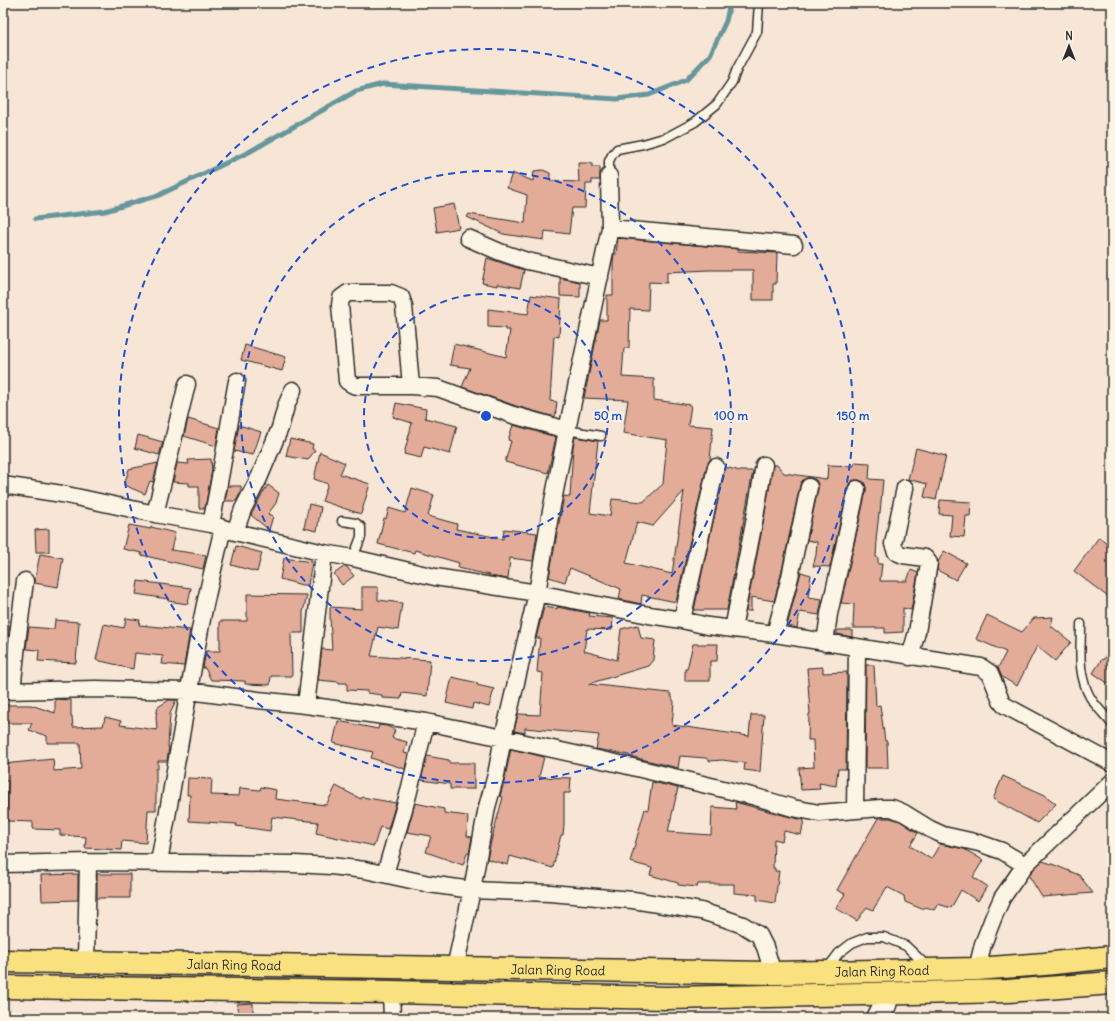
<svg xmlns="http://www.w3.org/2000/svg" width="1115" height="1021" font-family="Delius,sans-serif">
	<style>
		.lines { fill: none; stroke-linecap: round; stroke-linejoin: round }
		.stream { stroke: #66979c; stroke-width: 5 }
		.building { fill: #e2ac98; stroke: #2b2b2b; fill-rule: evenodd }
		.lane-casing { stroke: #2b2b2b; stroke-width: 11 }
		.street-casing { stroke: #2b2b2b; stroke-width: 19 }
		.secondary-casing { stroke: #2b2b2b; stroke-width: 25 }
		.highway-casing { stroke: #2b2b2b; stroke-width: 25 }
		.lane { stroke: #fcf5e5; stroke-width: 8 }
		.street { stroke: #fcf5e5; stroke-width: 16 }
		.secondary { stroke: #fcf5e5; stroke-width: 22 }
		.highway { stroke: #fae180; stroke-width: 22 }
		.ring { fill: none; stroke: #1d4ed8; stroke-width: 2; stroke-dasharray: 7 5 }
		.labels { text-anchor: middle; stroke-width: 4; stroke-linejoin: round; paint-order: stroke }
		.street-label { font-size: 13px; fill: #2b2b2b; stroke: #fcf5e5 }
		.centre { fill: #1d4ed8; stroke: #fcf5e5; stroke-width: 2 }
		.ring-label { font-size: 12px; text-anchor: middle; font-weight: bold; fill: #1d4ed8; stroke: #fcf5e5; stroke-width: 4; stroke-linejoin: round; paint-order: stroke }
	</style>
	<rect width="100%" height="100%" fill="#f7e6d6"/>
	<filter id="ink" filterUnits="userSpaceOnUse"><feTurbulence type="fractalNoise" baseFrequency=".025" numOctaves="2"/><feDisplacementMap in="SourceGraphic" scale="8" xChannelSelector="R" yChannelSelector="G"/><feConvolveMatrix kernelMatrix="1 2 1 2 8 2 1 2 1" color-interpolation-filters="sRGB"/></filter>
	<g filter="url(#ink)">
		<g class="lines">
			<path class="stream" d="M35,219l70,-8 54,-16 90,-43 107,-61 27,-7 234,15 32,-4 37,-15 24,-25 16,-34 4,-18"/>
		</g>
		<path class="building" d="M578,163h14v4h8v13h-8v4h-6l-1,24h-13l-3,26 -24,-3 -1,9 -41,-6 -36,-17 2,-3 56,9 2,-28 -20,-7 5,-15 21,8 1,-10 9,-1 7,3v8l29,1z
			M454,204l5,24 -22,4 -4,-24z
			M618,238l120,11v2l39,2 -1,31h-3v16h-20v-30h-44l-42,2v11l-18,-1 -1,28 -18,-1 -1,39h-5l-2,29 32,2v21l37,5 -3,20 25,2 -3,33 -3,5 -31,137 -34,-7 -1,9 -22,-5 2,-10 -51,-21 -5,14 -16,-5 15,-81 6,1 3,-50 2,-10 23,4 -8,72 20,3 2,-17 31,3 20,-18 4,-44 -44,-7 5,-33 -44,-2 16,-78h7v-25h6v-33l1,-8h2zM684,491l-12,83 -46,-11 11,-41 16,4z
			M487,258l37,12 -4,18 -23,-4v2l-15,-3z
			M560,278l20,4v15l-20,-1z
			M531,295l30,4 -2,38 -5,-1 -2,31 -2,34 7,1 -2,15 -39,-11 -54,-19 8,-19 -20,-3 4,-21 52,13 4,-27h-5v-2l-17,-1v-18l40,5z
			M245,345l41,12 -4,14 -41,-11z
			M396,403l30,6 -1,9 32,8 -7,28 -26,-7 -3,11 -17,-4 8,-31 -19,-6z
			M188,419l31,9 -3,18 -32,-10z
			M239,425l22,7 -8,23 -19,-4z
			M513,425l43,12 -8,36 -43,-11 6,-21 -3,-1z
			M138,435l25,7 -4,13 -24,-7z
			M290,439l23,5 -1,5 3,1 -7,10 -22,-4z
			M916,448l30,8 -10,44 -12,-3 3,-13 -19,-5z
			M320,452l25,11 -5,11 30,10 -9,30 -39,-13 6,-17 -14,-5z
			M211,459l1,11 -7,38h-6v-22h-10v-3l-16,-1 4,-19 12,1 -1,-4z
			M854,462l16,1 -1,16 14,1 -3,33h-1l-3,27h1l-1,17 2,1v6h4l-2,17h27l4,-11 7,3 -7,37 -8,-2v24l-18,1v-5h-32l1,-24 -13,-1 25,-112v-4l-2,-5 -5,-2h-5l-4,2 -2,5 -18,80 -17,-1 3,-11 1,-13 -10,-2 11,-51v-5l-2,-4 -5,-2h-5l-4,3 -2,4 -19,90 -7,26 -23,-4v14h-5l18,-92 9,-54h4l7,8 42,6 1,-1 1,-13 26,1z
			M158,463l-5,19 -3,-1 -5,13 -21,-9 5,-16z
			M725,467l15,4h13l-26,139h-33z
			M268,485l11,8 -3,10 -8,11 5,2 -4,14 -18,-15 11,-21z
			M228,486h13v6l-5,9h-11z
			M412,488l22,7 -6,21 29,8 -1,5 47,10 1,-10 33,4 -4,28 -23,-3 -2,21 -19,-3v-1l-31,-7 1,-5 -44,-13 -1,3 -36,-9 6,-26 2,1 3,-11 16,5z
			M940,500l31,2 -1,14h-4l-2,21 -14,-1 2,-21 -13,-1z
			M309,504l12,3 -4,24 -13,-3z
			M129,525l22,4v-2l24,6 -4,17 35,5 -3,14 -62,-14 1,-2 -19,-4z
			M49,529v23h-13l-1,-22z
			M1099,537l13,10v53l-38,-29z
			M236,546l26,7 -5,19 -26,-7z
			M944,551l22,12 -10,17 -19,-10 1,-8z
			M40,554l23,4 -5,29 -24,-4z
			M284,558l28,4 -4,23h-6l-22,-6z
			M345,566l2,1 7,9 -12,9 -8,-11z
			M801,572l10,3 -3,22 14,2 -3,16 -19,-3 -3,16 -10,-2z
			M138,581l53,7 -3,16 -20,-3v-2l-32,-5z
			M362,587h16v13l24,3 -4,27 -20,-3 -7,29 59,4 -3,36 -25,-3 -1,6 -19,-1v-3l-15,-2v-2l-20,-1v-7h-8v-1l-21,-2 4,-31 10,1 -2,-31v-12l32,2z
			M247,594l60,1 -4,17v21h-12l1,43h-21l-1,9 -25,-1v-3l-34,-1 -6,-12h-2l3,-17h14v-30h27z
			M544,607l13,2v-2l32,6h1l-1,3 24,2 -1,12 -25,-1 -3,22 33,9 4,-31 17,-4 3,13 14,2 -2,20 -5,6 -60,18 82,9 4,9 -2,23 77,11 2,-21h13l-4,57 -16,-2 1,-7 -23,-3 -12,1 -4,-3 -26,-2 -2,12 -49,-12v-1l-33,-6 3,-14 -74,-7v5l-11,-2 4,-17 22,1 3,-42 -6,-1 3,-34h-4z
			M987,615l35,17 12,-14 19,-1 -2,9 20,16 -16,19 -18,-15 -20,40 -15,-9 -4,-9 8,-16 -30,-13z
			M126,618l14,2 -1,5 51,5 -6,36 -22,-2 1,-8 -28,-3 -2,16 -15,-3v-1l-22,-5 8,-36 20,4z
			M55,620l24,2 -3,41 -38,-2 1,-11 -13,-1 3,-22 25,2z
			M3,626h7l-3,22h-4z
			M837,630h15v7l-15,-3z
			M693,644h25l-1,17h-7v20h-25v-12h2z
			M1112,646v40l-19,-13 9,-14 1,1z
			M866,665h8l2,41 4,-1 5,36h2l1,27h-23z
			M823,667v6l24,-1 -1,97h-8l-2,17 -17,-3 1,6 -19,1 -2,-22 15,-1 -1,-27h-5l1,-26h1l-3,-46z
			M452,677l26,6 -1,2 17,4 -5,18 -16,-4 -1,6 -26,-6z
			M55,699l16,1v16h1l1,11 30,-1 2,-9 16,4 -1,4 37,5 -1,-14 2,-9 11,-7h7l-6,14 -2,33h1l-2,14h-9v8h-2v41h-8l-2,33 -24,-2 -1,9 -36,-2 1,-11 -26,-2v-5l-27,-1v-7l-26,-1 1,-40h-5v-17l50,-5 1,12 27,-2 -1,-26h-33v-7l-18,-6 3,-7h-29v-18h28l24,8z
			M338,721l40,8 1,-4 8,1 8,4 -3,8 15,4 -3,11 4,1 -3,15 -34,-11 2,-6 -40,-9z
			M511,749l33,8 -5,20 32,1 -1,15h-6v31l-1,11h-2l-8,33 -43,-12 -2,9 -21,-6 4,-18 12,-44 -3,-1 4,-14z
			M427,756l22,4v3h25v26h-24v-5l-29,-4z
			M1003,776l42,19 11,9 -19,19 -44,-24z
			M188,778l24,1 -1,16 28,1 1,-8 20,2 1,-3 15,3 -1,9 51,6 10,-19 25,13 1,-2 34,6 -8,26 -8,-2 -6,19 -58,-13 2,-11 -46,-5 -2,14 -34,-5 1,-2 -48,-3 1,-26h-3z
			M652,782l26,6 -10,44 43,3 1,-28 24,2 -1,-7 55,15 14,3 -3,15 -17,-4 -2,10 -8,-2 -1,29h2v3h4l-4,32 -18,-3v-5l-23,-2v-9h-36l-1,3 -19,-2v-2l-28,-8 2,-7 -22,-6 15,-53 3,1z
			M415,803l29,6v4l24,3 -1,20 5,1 -3,17 -2,-1 -4,12 -37,-13 5,-16 -24,-4z
			M878,818h12l10,3 18,12 -8,13 21,13 9,-15 24,5 19,11 -10,17 14,9 -9,15 -17,-11 -10,18 -13,-4 -4,6 -8,-3 -4,2 -17,-7 -1,-6 -17,-9 -14,23 -6,-3 -10,14 -21,-13 9,-14 -8,-4z
			M1042,861l10,3 27,11 14,18 -51,4 -13,-21 3,-5z
			M78,874v26l-36,1 -1,-26z
			M97,874h33v24h-33z
			M253,1003v15h-15l-1,-14z"/>
		<g class="lines">
			<g class="lane-casing">
				<path id="lane" d="M609,176v-15l3,-6 5,-6 26,-5 24,-7 28,-15 22,-18 15,-22 5,-13 20,-37 2,-29
					M567,430l34,6
					M342,521l14,2 5,4v10l-8,21
					M1081,624c0,27 -4,49 9,73 6,10 15,18 22,27
					M826,970l13,-17 13,-10 15,-6h17l22,9 22,21"/>
			</g>
			<g class="street-casing">
				<path id="street" d="M610,228l184,17
					M468,238l32,14 27,9 73,16
					M411,386l-7,-80 -3,-9 -10,-4h-43l-7,5 -1,7 7,76c4,3 6,5 11,5h53l27,2 75,27 54,15
					M3,485l59,9 93,20 56,10 24,8 89,21 29,5 82,19 102,16 112,22 33,5 26,6 67,8 206,33 9,6 11,28 3,4 108,58
					M905,488l-12,56 3,8 7,3 22,3 4,5 -12,69 -7,25
					M155,514l32,-130
					M211,524c10,-47 17,-95 26,-143
					M235,532l8,-23 16,-31 21,-50 6,-22 7,-16
					M682,620l34,-153
					M733,629l22,-112 9,-52
					M775,634l15,-57 19,-90
					M825,643l4,-29 28,-125
					M3,691l93,-2 93,2 69,9 48,5 120,17 77,16 117,26 136,33 37,11 26,5 62,-5h11l12,5 26,16 13,6 36,8 23,8 23,14
					M12,691l6,-56 7,-54
					M306,705l18,-152
					M855,810l2,-162
					M159,862c15,-83 28,-166 44,-248 6,-29 13,-57 20,-86
					M3,864l85,-2 207,2 36,2 34,4 64,14 43,6 78,3 83,7 68,11 25,8 17,6 16,10 6,12 8,26
					M385,874l23,-79 18,-73
					M86,962l2,-100
					M455,968l17,-78 15,-83 9,-32 7,-37 34,-145 13,-77 17,-86 43,-202 -1,-52
					M977,969l6,-25 11,-28 8,-18 23,-33 87,-83
					M391,992l1,26"/>
			</g>
			<g class="secondary-casing">
				<path id="secondary" d="M878,1018l7,-13 3,-11"/>
			</g>
			<g class="highway-casing">
				<g id="highway">
					<path id="s1" d="M3,961l770,12 204,-4 67,-5 68,-7"/>
					<path d="M3,987l388,5 276,6 341,-7 104,-8"/>
				</g>
			</g>
			<use href="#lane" class="lane"/>
			<use href="#street" class="street"/>
			<use href="#secondary" class="secondary"/>
			<use href="#highway" class="highway"/>
		</g>
	</g>
	<g class="ring">
		<circle cx="486" cy="416" r="122"/>
		<circle cx="486" cy="416" r="245"/>
		<circle cx="486" cy="416" r="367"/>
	</g>
	<g class="labels">
		<g class="street-label">
			<text dy="5" stroke="none"><textPath href="#s1" startOffset="231">Jalan Ring Road</textPath></text>
			<text dy="5" stroke="none"><textPath href="#s1" startOffset="555">Jalan Ring Road</textPath></text>
			<text dy="5" stroke="none"><textPath href="#s1" startOffset="879">Jalan Ring Road</textPath></text>
		</g>
	</g>
	<circle cx="486" cy="416" r="6" class="centre"/>
	<g class="ring-label">
		<text x="608" y="420">50 m</text>
		<text x="731" y="420">100 m</text>
		<text x="853" y="420">150 m</text>
	</g>
	<rect width="1115" height="1021" fill="none" stroke="#fcf5e5" stroke-width="16"/>
	<rect x="8" y="8" width="1099" height="1005" fill="none" stroke="#2b2b2b" stroke-width="1.5" filter="url(#ink)"/>
	<g transform="translate(1069 46)" stroke="#fcf5e5" stroke-width="3" paint-order="stroke">
	<path d="M0-3L7 15L0 10L-7 15Z" fill="#2b2b2b"/>
	<text y="-6" font-size="11" font-weight="bold" text-anchor="middle" fill="#2b2b2b">N</text>
	</g>
</svg>
